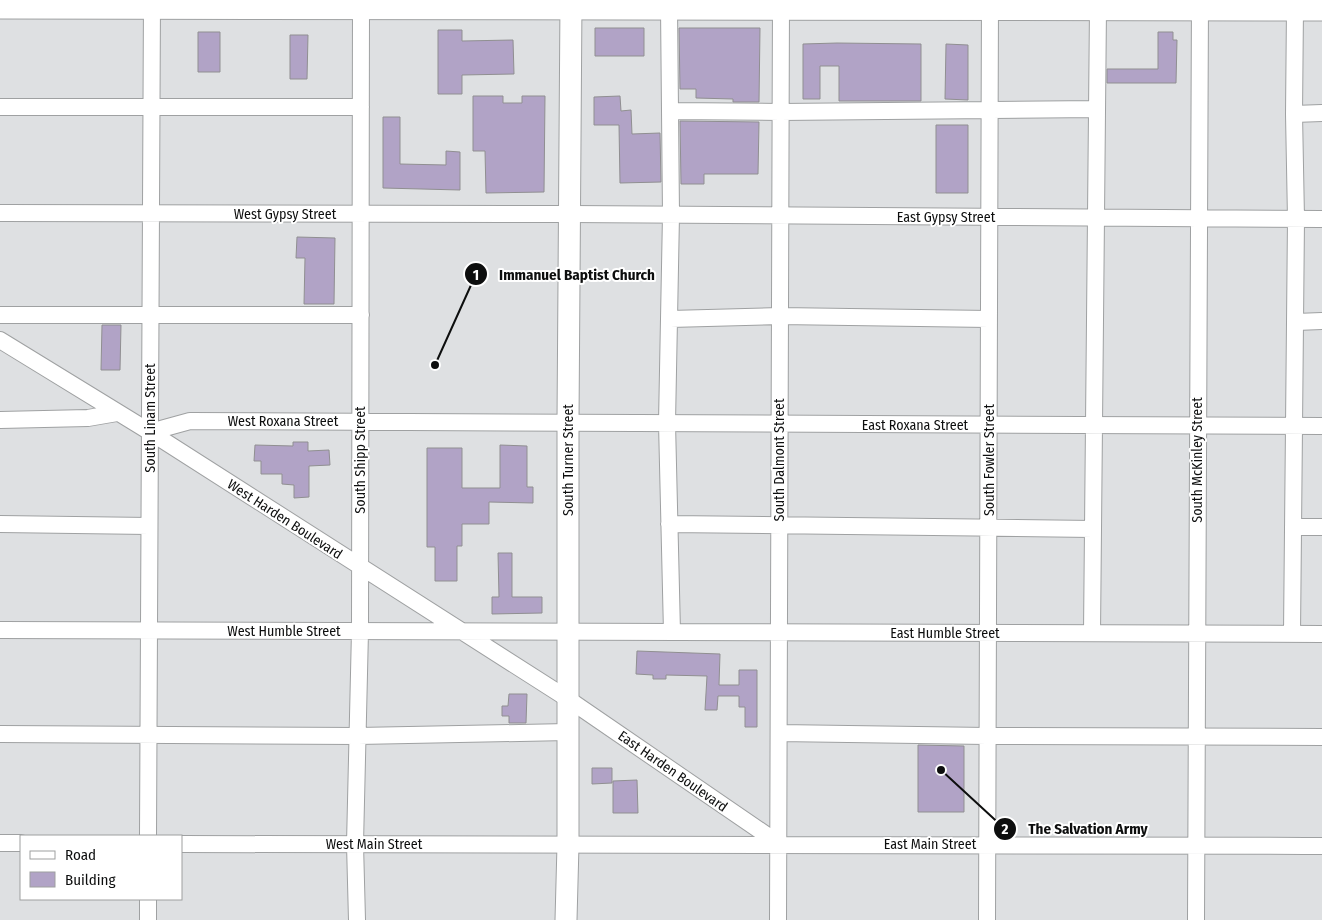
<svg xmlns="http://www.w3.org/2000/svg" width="1322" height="920" font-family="'Fira Sans Condensed',sans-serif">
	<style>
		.building { fill: #b1a3c6; stroke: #908f91 }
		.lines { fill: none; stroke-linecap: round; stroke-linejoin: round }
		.minor-casing { stroke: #9fa1a2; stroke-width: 18 }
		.major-casing { stroke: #9fa1a2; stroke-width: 23 }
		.highway-casing { stroke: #9fa1a2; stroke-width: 27 }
		.minor { stroke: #fff; stroke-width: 16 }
		.major { stroke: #fff; stroke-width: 21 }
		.highway { stroke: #fff; stroke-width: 25 }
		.labels { text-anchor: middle; stroke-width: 4; stroke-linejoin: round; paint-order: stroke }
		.street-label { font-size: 14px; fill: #0d0e0e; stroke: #fff }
		.leader { fill: none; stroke: #0d0e0e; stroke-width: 2 }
		.callout-dot { fill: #0d0e0e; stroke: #fff; stroke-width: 2 }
		.mark-label { font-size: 15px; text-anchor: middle; font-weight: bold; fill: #fff }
		.callout-label { font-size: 15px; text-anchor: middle; font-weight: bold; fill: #0d0e0e; stroke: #fff; stroke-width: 4; stroke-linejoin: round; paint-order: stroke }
	</style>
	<rect width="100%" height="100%" fill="#dee0e2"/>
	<path class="building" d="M595,28h49v28h-49z
		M679,28h81l-1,74h-26v-3l-37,-1v-9h-16z
		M438,30h24v11l51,-1 1,34 -52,1v19h-24z
		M198,32h22v40h-22z
		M1158,32h15v8h4l-1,43h-69v-14h51z
		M290,35h18l-1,44h-17z
		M837,43l84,1v57h-82v-35h-19v33h-17v-55z
		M946,44l22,1v55l-23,-1z
		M473,96h30v7h19v-7h23l-1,96 -58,1 -1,-42h-12z
		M620,96l1,15 10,-1 1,24 28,-1 1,49 -41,1 -1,-58h-25v-28z
		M383,117h17v47l46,1v-14l14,1v38l-77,-2z
		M680,121l79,1 -1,52h-54v10h-23z
		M936,125h32v68h-32z
		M297,237l38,1 -1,66h-30l1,-46h-9z
		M102,325h19l-1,45h-19z
		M293,442h15v9l21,-1 1,15 -21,1v31l-15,1v-13l-12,-1v-10h-21v-13h-7l1,-16 38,1z
		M500,445l27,1v41h6v16l-44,-1v22h-27v22h-5v35h-22v-34h-8v-99h35v40h38z
		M498,553h14v44h30v16l-50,1v-17h7z
		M637,651l83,3 -1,31h20v-15h18v57h-12v-20h-6v-11h-21l-1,14h-12l2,-34 -41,-1v4h-13v-4l-17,-1z
		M509,694h18l-1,29h-17v-7h-7v-10h6z
		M918,745l46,1v66h-46z
		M592,768h20v15l-20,1z
		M637,780l1,33h-25v-32z"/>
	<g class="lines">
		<g class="minor-casing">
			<path id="minor" d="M669,7l2,208 -4,208 5,209
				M0,107h361
				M670,111l110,1 317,-3
				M1294,114l28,-1
				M0,213l570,1 752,5
				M0,315h361
				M670,319l110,-3 209,3
				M1296,322l26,-1
				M0,340l150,92 418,267 210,144
				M0,420l88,-2 29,-5
				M150,432l40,-11 1132,5
				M0,524l149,2
				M669,524l424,5
				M1293,527h29
				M0,630l1322,4
				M1092,633l6,-625
				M1292,634l4,-415 -2,-105 1,-106
				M779,733l208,3 335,1
				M0,734l358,2 210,-4
				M148,836l4,-836
				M0,843h21
				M181,844c381,1 761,0 1141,2
				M148,920v-21
				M357,920l-2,-76 5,-213 1,-631
				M778,920l3,-920
				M987,920l3,-920
				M1196,920l4,-920"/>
		</g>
		<g class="major-casing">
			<path id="major" d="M566,920l2,-75v-423l3,-422"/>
		</g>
		<g class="highway-casing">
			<path id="highway" d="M0,6l1322,2"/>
		</g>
		<use href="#minor" class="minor"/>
		<use href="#major" class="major"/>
		<use href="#highway" class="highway"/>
	</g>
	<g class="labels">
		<g class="street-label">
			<text x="285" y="219">West Gypsy Street</text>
			<text x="946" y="222">East Gypsy Street</text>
			<text transform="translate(150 418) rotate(-90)" y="5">South Linam Street</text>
			<text x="283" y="426">West Roxana Street</text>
			<text x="915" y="430">East Roxana Street</text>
			<text transform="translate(360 460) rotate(-90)" y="5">South Shipp Street</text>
			<text transform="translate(568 460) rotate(-90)" y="5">South Turner Street</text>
			<text transform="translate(779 460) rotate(-90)" y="5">South Dalmont Street</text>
			<text transform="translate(989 460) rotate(-90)" y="5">South Fowler Street</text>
			<text transform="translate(1197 460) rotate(-90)" y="5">South McKinley Street</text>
			<text transform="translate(285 519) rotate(33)" y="5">West Harden Boulevard</text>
			<text x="284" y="636">West Humble Street</text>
			<text x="945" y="638">East Humble Street</text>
			<text transform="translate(673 771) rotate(35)" y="5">East Harden Boulevard</text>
			<text x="374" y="849">West Main Street</text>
			<text x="930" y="849">East Main Street</text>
		</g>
	</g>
	<path class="leader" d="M435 365L476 274M941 770L1005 829"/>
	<g class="callout-dot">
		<circle cx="435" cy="365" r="5"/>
		<circle cx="941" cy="770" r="5"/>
		<circle cx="476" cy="274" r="12"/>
		<circle cx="1005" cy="829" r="12"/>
	</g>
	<g class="mark-label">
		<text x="476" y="280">1</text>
		<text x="1005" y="834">2</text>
	</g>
	<g class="callout-label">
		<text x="577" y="280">Immanuel Baptist Church</text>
		<text x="1088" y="834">The Salvation Army</text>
	</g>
	<rect x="20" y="835" width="162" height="65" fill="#ffffff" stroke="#9e9f9f"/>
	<rect x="30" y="851" width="25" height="8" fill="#ffffff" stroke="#9e9f9f"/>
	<text x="65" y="860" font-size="15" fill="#0d0e0e">Road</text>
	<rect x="30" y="872" width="25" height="15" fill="#b1a3c6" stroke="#9e9f9f"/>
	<text x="65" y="885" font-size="15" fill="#0d0e0e">Building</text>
</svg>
